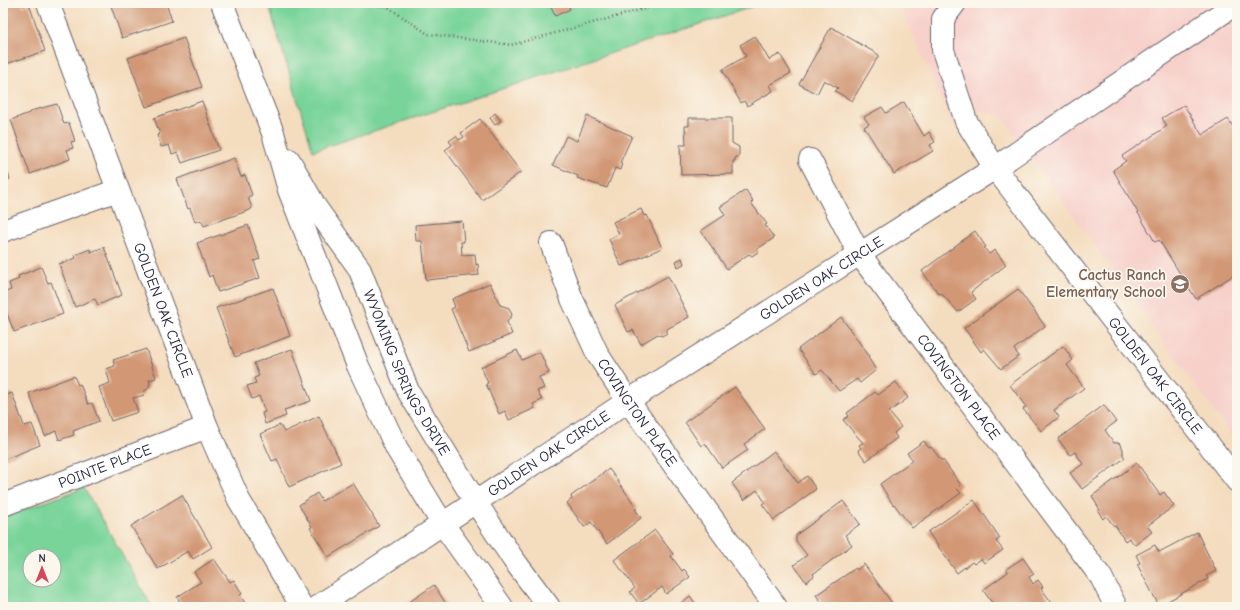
<svg xmlns="http://www.w3.org/2000/svg" width="1240" height="610" font-family="'Comic Neue',sans-serif">
	<style>
		.built { fill: #f7d0ca }
		.green { fill: #79d49a; stroke: #4e7b6a; fill-rule: evenodd }
		.building { fill: #d29774 }
		.lines { fill: none; stroke-linecap: round; stroke-linejoin: round }
		.minor-casing { stroke: #6c6369; stroke-width: 24 }
		.path { stroke: #6c6369; stroke-width: 2.5; stroke-dasharray: 1 3; stroke-linecap: butt }
		.minor { stroke: #fff; stroke-width: 22 }
		.labels { text-anchor: middle; stroke-width: 3.5; stroke-linejoin: round; paint-order: stroke }
		.education-label { font-size: 15px; font-weight: bold; fill: #785e54; stroke: #fbf7ec; text-anchor: end }
		.street-label { font-size: 15px; fill: #22223b; stroke: #fbf7ec }
	</style>
	<rect width="100%" height="100%" fill="#fbf7ec"/>
	<filter id="ink" filterUnits="userSpaceOnUse"><feTurbulence type="fractalNoise" baseFrequency=".025" numOctaves="2"/><feDisplacementMap in="SourceGraphic" scale="8" xChannelSelector="R" yChannelSelector="G"/><feConvolveMatrix kernelMatrix="1 2 1 2 8 2 1 2 1" color-interpolation-filters="sRGB"/></filter>
	<filter id="wash" filterUnits="userSpaceOnUse"><feTurbulence type="fractalNoise" baseFrequency=".012" numOctaves="4" result="noise"/><feDisplacementMap in="SourceGraphic" scale="16" xChannelSelector="R" yChannelSelector="G"/><feGaussianBlur stdDeviation="0.9" result="paint"/><feColorMatrix in="noise" values="0 0 0 0 0 0 0 0 0 0 0 0 0 0 0 0 0 1.4 0 .05"/><feComposite in="paint" operator="in"/></filter>
	<g filter="url(#wash)">
		<rect width="100%" height="100%" fill="#f4dcbe"/>
		<path class="built" d="M899,3h338v440l-234,-325 -20,-8 -30,15z"/>
		<path class="green" d="M268,3h496l-451,148z
			M84,488l68,119h-149v-90zM30,556h24v24h-24z"/>
		<g id="blocks">
			<path class="building" d="M14,3h8l1,3 6,-2 16,47 -42,14v-58z
				M110,3h56l6,18 -50,17z
				M549,3h19l2,6 -15,7z
				M831,27l48,28 -27,46 -17,-10 3,-3 -14,-8 -7,14 -18,-10z
				M755,36l14,24 11,-6 11,19 -21,12 3,6 -26,15 -3,-5 -3,2 -19,-33 24,-14 -6,-11z
				M184,38l18,49 -56,20 -18,-49z
				M202,101l17,49 -37,13 -4,-11 -6,2 -3,-9 -8,2 -4,-12 3,-1 -6,-16z
				M904,102l20,34 5,-4 6,10 -5,3 3,6 -39,23 -30,-47 5,-3 -5,-7 18,-10 4,6z
				M57,104l7,20 5,-1 6,18 -4,1 2,6 -6,2 3,9 -40,15 -19,-54 18,-7 5,-3z
				M1184,105l18,30 26,-16 9,14v140l-41,26 -37,-59 -4,2 -42,-72 13,-9 -4,-5 45,-30 -5,-8z
				M495,113l6,8 -6,4 -5,-7z
				M587,116l45,20 -12,27h2l-2,7 -5,-2 -8,20 -30,-10 1,-2 -25,-11 13,-29 11,5z
				M689,118h43v25l7,4v9l-4,2v3h-2v13l-52,1 -1,-30h6l-1,-19h4z
				M480,119l41,53 -39,28 -37,-50 7,-5 -3,-4 7,-5 3,4 5,-3 -3,-4z
				M234,158l7,19 4,-2 7,20 -4,2 4,11 -2,2 -46,16 -3,-6 -6,2 -5,-14 -2,1 -11,-30z
				M3,160l7,19 -7,3z
				M746,190l7,11 -2,2 16,21 -2,1 9,13 -17,11 1,3 -6,4 -3,-2 -22,15 -26,-38 24,-16 -5,-8z
				M641,209l3,7 3,-1 15,33 -41,18 -12,-27 10,-5 -6,-12z
				M462,221l2,21h-3l1,13 13,-1 1,11 2,-1 1,11 -53,5 -4,-39h-6l-1,-16z
				M248,225l12,34 -6,2 6,17 -42,14 -6,-17 -3,2 -12,-34z
				M975,231l11,16 -2,1 5,6 6,-4 11,15 -35,27 5,7 -18,13 -17,-19 -2,1 -17,-23z
				M104,247l18,48 -24,10 -3,-6 -20,8 -16,-43 17,-6 -1,-3 15,-6 1,3z
				M682,258l2,6 -6,3 -2,-6z
				M41,267l7,16 3,-1 12,32 -49,18 -11,-29v-10l8,-3 -2,-7 10,-4 -1,-3z
				M668,276l21,41 -22,12v4l-5,3 -4,-2 -17,10 -8,-14 -5,2 -13,-27z
				M490,283l10,22 9,3 3,7 -5,7 5,12 -43,18 -18,-43 4,-2 -3,-8z
				M273,288l17,48 -55,21 -19,-49z
				M1018,289l27,37 -31,23 5,7 -18,13 -17,-20 -3,3 -17,-24z
				M841,317l28,39 -1,1 8,13 -16,13 -3,-4 -18,12 -17,-21 -6,4 -18,-25z
				M1063,346l10,14 -6,5 17,23 -30,22 5,7 -18,14 -18,-22 3,-2 -16,-22z
				M146,349l10,29 -7,2 1,3 -2,6 -5,3 1,3 -11,3 5,14 -27,9 -12,-34 11,-4 -4,-14 9,-3 -2,-6z
				M292,349l19,52 -27,9 2,6 -21,8 -3,-11 3,-1 -6,-16 -7,3 -5,-13 9,-3 -2,-5 5,-2 -5,-13z
				M517,350l5,10 18,-8 9,21 -10,4 5,11 -7,3 5,9 -9,4 2,4 -26,12 -4,-9 -6,3 -13,-30 2,-1 -7,-16z
				M74,376l4,9 2,-1 8,20 4,-1 7,18 -26,10 1,4 -15,5 -3,-9 -11,5 -16,-43z
				M896,382l12,16 -19,14 12,15 -7,6 3,5 -31,23 -8,-11 3,-2 -2,-3 4,-2 -20,-23 6,-4 -2,-3 28,-21 3,3z
				M735,387l30,42 -21,15 4,6 -26,18 -17,-25 -4,3 -16,-24z
				M12,393l12,33 8,-2 8,21 -37,15v-64z
				M1104,405l12,17 -11,8 9,13h5l4,6v6l2,3 -43,31 -12,-16 13,-9 -8,-12 -5,3 -12,-16z
				M319,416l22,47 -52,24 -12,-28 -5,2 -12,-27 20,-9 4,7z
				M924,441l5,7 2,-1 10,13h2l18,25 -4,4 4,4 -49,35 -18,-24 -1,1 -13,-21 33,-24 -6,-7z
				M774,451l24,32 9,-7 9,13 -42,31 -12,-16 3,-2 -8,-12 -13,10 -12,-17z
				M1137,463l23,32 4,-3 10,14 -27,20 5,6 -17,13 -6,-7 -4,3 -10,-16 -1,1 -8,-10 -3,3 -5,-8 2,-1 -8,-14z
				M609,469l28,39 -2,1 6,9 -34,26 -16,-22 -7,5 -17,-24 5,-4 -1,-3z
				M353,483l26,43 -51,31 -18,-29 2,-1 -13,-22 18,-12 5,8z
				M182,495l30,52 -19,12 -5,-8 -30,18 -27,-43z
				M974,500l26,38 -4,3 7,9 -19,13 -3,-4 -7,5 -2,-2 -15,11 -29,-41z
				M843,501l17,23 -15,11 7,10 -39,29 1,2 -8,6 -12,-17 13,-10 -11,-14v-6z
				M655,530l18,24 -2,2 11,15 2,-2 6,8 -24,17 -4,-7 -23,17 -9,-12 5,-4 -21,-28z
				M1197,532l19,39 -10,5 2,3 -49,27 -22,-42 3,-1 -4,-8 19,-10 4,7z
				M1023,558l11,16 -5,3 4,7 5,-4 5,7 -2,1 11,15 -5,4h-52l-12,-17 25,-18 -2,-3z
				M214,559l16,23 4,-2 8,14 -2,1 5,8 -6,4h-56l-6,-10 24,-15 -7,-10z
				M864,564l28,39 -6,4h-61l-9,-12 40,-27 1,2z
				M434,585l14,22h-46z
				M690,596l8,11h-22z"/>
		</g>
	</g>
	<g filter="url(#ink)">
		<use href="#blocks" fill-opacity="0" stroke="#6c6369" stroke-width="1"/>
		<g class="lines">
			<g class="minor-casing">
				<g id="minor">
					<path id="s1" d="M48,3l159,424 32,73 63,107"/>
					<path d="M222,3l51,130 16,57 69,176 39,83 45,74 60,84"/>
					<path d="M955,3l-12,16v31l23,71 29,47 242,-165"/>
					<path id="s2" d="M289,160l27,48 43,60 49,123 67,110 38,58 36,48"/>
					<path id="s3" d="M810,160l50,95 241,322 15,30"/>
					<path d="M3,231l115,-41"/>
					<path id="s4" d="M551,243l21,56 26,56 30,46 148,206"/>
					<path id="s5" d="M3,505l204,-78"/>
					<path id="s6" d="M317,607l311,-206 367,-233 242,313"/>
				</g>
			</g>
			<path class="path" d="M382,3l46,31 83,11 155,-42"/>
			<use href="#minor" class="minor"/>
		</g>
	</g>
	<defs>
		<g id="school-disc" transform="scale(1)"><circle r="9.5" fill="#8d6e63" stroke="#fbf7ec"/><path d="M0-5L7-2L0 1L-7-2ZM-4 1L0 2.5L4 1V4Q0 6-4 4Z" fill="#fff"/></g>
	</defs>
	<g fill-rule="evenodd">
		<use href="#school-disc" x="1180" y="284"/>
	</g>
	<g class="labels">
		<g class="education-label">
			<text x="1166" y="280">Cactus Ranch<tspan x="1166" dy="17">Elementary School</tspan></text>
		</g>
		<g class="street-label">
			<text dy="5" stroke="none"><textPath href="#s6" startOffset="602">GOLDEN OAK CIRCLE</textPath></text>
			<text dy="5" stroke="none"><textPath href="#s1" startOffset="328">GOLDEN OAK CIRCLE</textPath></text>
			<text dy="5" stroke="none"><textPath href="#s2" startOffset="244">WYOMING SPRINGS DRIVE</textPath></text>
			<text dy="5" stroke="none"><textPath href="#s6" startOffset="1070">GOLDEN OAK CIRCLE</textPath></text>
			<text dy="5" stroke="none"><textPath href="#s3" startOffset="272">COVINGTON PLACE</textPath></text>
			<text dy="5" stroke="none"><textPath href="#s4" startOffset="191">COVINGTON PLACE</textPath></text>
			<text dy="5" stroke="none"><textPath href="#s6" startOffset="278">GOLDEN OAK CIRCLE</textPath></text>
			<text dy="5" stroke="none"><textPath href="#s5" startOffset="109">POINTE PLACE</textPath></text>
		</g>
	</g>
	<rect width="1240" height="610" fill="none" stroke="#fbf7ec" stroke-width="16"/>
	<g transform="translate(42 568)"><circle r="19" fill="#fbf7ec" stroke="#a4a2a5"/>
	<path d="M0-3L7 15L0 10L-7 15Z" fill="#d1495b"/>
	<text y="-6" font-size="11" font-weight="bold" text-anchor="middle" fill="#22223b">N</text>
	</g>
</svg>
